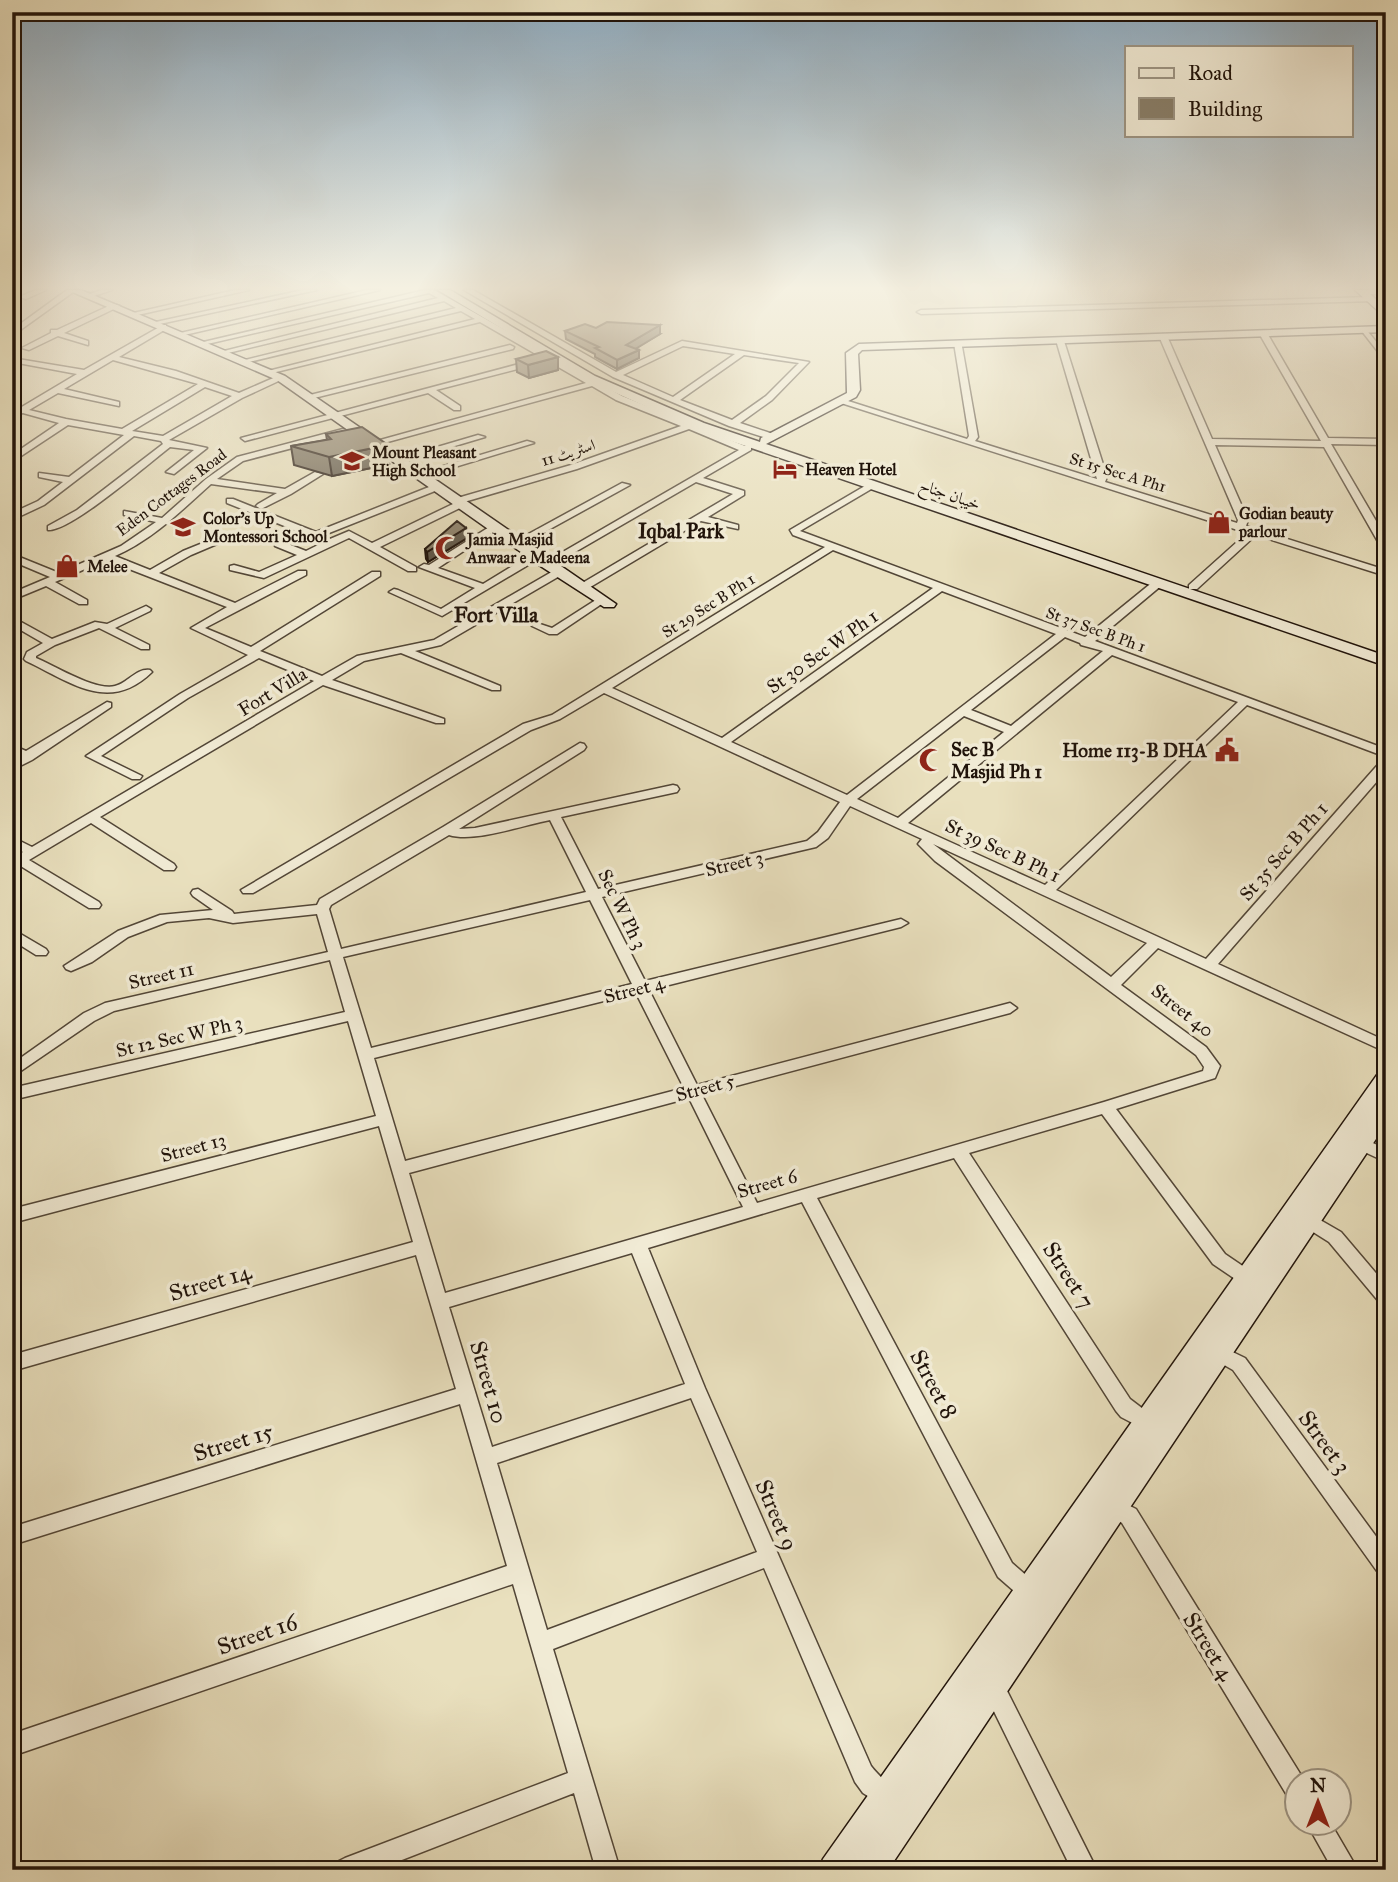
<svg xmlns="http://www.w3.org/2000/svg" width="1398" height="1882" font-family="'IM FELL Great Primer',Amiri,serif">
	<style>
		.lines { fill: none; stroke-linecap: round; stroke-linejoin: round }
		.street-casing { stroke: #524637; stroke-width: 3 }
		.secondary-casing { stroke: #20130a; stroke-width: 3 }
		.street { fill: #f1ebd5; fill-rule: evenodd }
		.secondary { fill: #f1ebd5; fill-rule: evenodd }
		.wall { fill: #766c59; stroke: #20130a; stroke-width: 2 }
		.shaded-wall { fill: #605849; stroke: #20130a; stroke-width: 2 }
		.building { fill: #897e68; stroke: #20130a; stroke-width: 2 }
		.labels { text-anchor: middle; stroke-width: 7; stroke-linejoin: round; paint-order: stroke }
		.far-poi-label { font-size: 16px; font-weight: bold; fill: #20130a; stroke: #f1ebd5; text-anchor: start }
		.far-street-label { font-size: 16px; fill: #20130a; stroke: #f1ebd5 }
		.street-label { font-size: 19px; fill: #20130a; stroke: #f1ebd5 }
		.poi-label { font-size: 19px; font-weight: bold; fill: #20130a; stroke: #f1ebd5; text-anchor: start }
		.far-district-label { font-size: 21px; font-weight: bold; fill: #20130a; stroke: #f1ebd5 }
		.near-street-label { font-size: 23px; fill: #20130a; stroke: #f1ebd5 }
	</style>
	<rect width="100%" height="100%" fill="#e9e0be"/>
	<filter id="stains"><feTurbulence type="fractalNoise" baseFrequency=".00286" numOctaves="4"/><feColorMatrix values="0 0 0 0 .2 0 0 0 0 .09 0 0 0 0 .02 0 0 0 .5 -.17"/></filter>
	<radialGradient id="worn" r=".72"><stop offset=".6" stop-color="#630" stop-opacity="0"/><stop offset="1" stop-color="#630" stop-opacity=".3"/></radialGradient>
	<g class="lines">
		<g class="street-casing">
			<path id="street" d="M36,290h10l-20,9 -7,-2z
				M67,290h9l-64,46v-6z
				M101,290h11l-24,8 -4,-2z
				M235,290h14l-116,26 -4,-2z
				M303,290h14l-162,35 -4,-2z
				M367,290h13l-200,46 -4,-2z
				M425,290h9l188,106 123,50h6v4l-48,28 41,13v4l-36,22 30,8v4l-37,-8 -114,68h-8v-4l154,-91 -37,-12 -145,84 -9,-2 197,-114 -50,-21 -112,40 -113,33v4l-84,41 36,20v4h-8l-59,-33 -85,40 -34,-8v-4l4,-1 25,7 38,-17 -22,-9v-4h8l23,9 18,-9 -97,-39v-4h6l83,33 118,-47h6v4l-116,46 6,4 19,-8 23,12 83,-40 -3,-2 2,-2 117,-34 110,-39 -65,-26 -24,-14 -219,60v-4l213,-59 -106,-61 -212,52 -4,-2 211,-53 -14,-8 -216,52 -4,-2 215,-53 -12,-7 -220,53 -4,-2 218,-54 -9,-5 -226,52 -4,-2z
				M464,290h9l143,82 66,-31 127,21 -37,38 -32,23 36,12 1,2 -4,3 -44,-14 -116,-49zM683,346l52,8 -62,43 -50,-22zM744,355l55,8 -33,33 -34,24 -52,-20z
				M1364,290h22v4h-22z
				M1371,297l4,2 -1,2 -453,13 -4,-2 4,-2z
				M113,304l7,2 -56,27 24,8v4l-30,-9 -29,14 -7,-2 29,-15v-3h6z
				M163,325h3v4l-47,28 57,14 63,22 39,-17 7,2 -43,20 -73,42 38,8 -33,26 -8,-2 28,-22 -24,-3c-22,17 -100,85 -122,83v-4l29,-16 86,-66 -2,-3 -27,-5 -90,69 -32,15v-7l26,-12 25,-19 -24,-5v-4l30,4 55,-42 -56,-10 -56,37v-7l47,-32 -36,-10 -7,1 -4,-3v-6l8,3 57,-34 -59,-11v-4l66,11zM113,360l85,24 -76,45 -56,-10 -37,-9 29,-17 61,13v-4l-55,-13zM205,387l27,9 -69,40 -31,-5z
				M1365,328l21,26v8l-25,-32z
				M1263,331l4,2 61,105 58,1v6l-55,-1 55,94v12l-5,-3 -57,-100 -109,-2 33,75 -2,6 140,44v6l-130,-41 -59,54h-8v-4l58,-52 -409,-131 7,-2 122,39 2,-3 -15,-93 7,-2 17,96 -3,4 122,38 -41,-139 7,-2 44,139 -2,5 132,41 1,-3 -79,-184 4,-2 4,2 45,103 109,2 -62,-108z
				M510,345l4,2 -1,2 -203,50 -4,-3z
				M534,360h3v4l-101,26 24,16v4h-6l-26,-17 -183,48 -4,-3z
				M343,429l3,1v4l-103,27 -26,18 68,10 30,-17 8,2 -32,20 -30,15 -5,-3 2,-2 19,-11 -66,-9c-30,27 -59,56 -96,72l35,14 33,-19 42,-17h6v4l-40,17 -32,18 76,30 63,-32h8v4l-101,53 46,19 121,-75h8v4l-120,75 62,25 35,-20 77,-16 121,-70h8v4l-122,71 -26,6 85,35v4h-8l-91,-37 -37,8 -32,19 112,39v4h-8l-113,-38 -223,132 74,47 2,3 -2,3h-10l-73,-47 -62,37 70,42 2,3 -2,3h-10l-70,-43 -7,3v-10l11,-6 -11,-6v-9l20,10 282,-166 -55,-23 -71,40 -87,58 41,20 -2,3h-8l-46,-23 94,-62 68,-39 -57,-27 36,-21 -121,-47 -51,22 32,18v4h-8l-33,-18 -34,14v-7l38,-16 -38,-16v-7l47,19 62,-27 35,-24 -32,-7v-4l38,7 44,-39 31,-22z
				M478,435l7,2 -84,25 -8,-2z
				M527,441l7,2 -112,34 -8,-2z
				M622,483l8,2 -109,60 -9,-2z
				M870,483l3,1v4l-73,43 285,106 69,-56h8v4l-67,56 291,108v8l-139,-52 -191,185 150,69 176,-199 4,-1v12l-168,193 168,77v11l-228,-104 -37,37 85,62 14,19 -5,12 -99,31 109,145 28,19 3,5 -3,5 -6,2 -6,-2 -28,-19 -111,-150 -133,39 161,246 21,16 2,6 -2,6 -7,2 -23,-12 -5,-6 -162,-253 -137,40 195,365 23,20 3,7 -3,7 -7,3 -7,-3 -23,-20 -196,-375 -154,46 57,140 166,378c8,11 20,18 25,30l-3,8 -8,3 -22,-14 -8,-11 -91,-214 -211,81 67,221h-24l-22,-77 -198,77h-43l4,-8 8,-4 223,-85 -55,-189 -501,172v-22l495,-168 -47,-162 -448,141v-18l444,-138 -40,-134 -404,116v-16l401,-113 -34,-116 -367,97v-14l364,-93 -28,-95 -336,79v-12l333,-76 -15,-52 -216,51 -20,10 -82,56v-13l72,-51 21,-10 223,-51 -11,-38 -84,9 -24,-5 -42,4 -39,15 -36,25 -21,9 -5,-2 -2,-3 54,-35 42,-16 53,-5 -20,-14 -2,-3 2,-3 5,-1 34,22 2,3 83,-9 3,-6 123,-72 137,-84 4,1 2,3 -2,3 -125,79 16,-1 198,-43 4,1 2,3 -2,3 -116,25 37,72 209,-48 11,-9 22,-30 -236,-109 -44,26 -29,11 -278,163h-10l-2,-3 282,-166 29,-9 273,-168 -32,-12 -3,-5zM833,550l100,38 -211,150 -110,-50zM942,591l114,43 -209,161 -116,-53zM1065,637l15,6 1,2 22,6 -92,75 -40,-16zM1112,655l126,47 -193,183 -137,-62zM964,716l40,16 -106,86 -41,-19zM850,806l72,33 -4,5 17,17 261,194 8,12 -1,4 -99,31 -347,101 -55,-108 308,-82 7,-5 -7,-5 -313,82 -48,-95 252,-63 7,-4 -7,-4 -256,62 -43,-84 214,-50 12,-9zM550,820l36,72 -245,57 -12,-40 2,-4 118,-70c26,8 74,-10 101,-15zM933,844l214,99 -36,34zM590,900l42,84 -261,64 -28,-91zM636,993l48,95 -279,73 -31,-103zM689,1098l54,109 -298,86 -36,-120zM632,1253l53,131 -193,63 -43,-140zM691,1398l66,154 -210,78 -50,-167z
				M494,524l5,3 -2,2 -59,39 45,16 49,-30h8v4l-98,58 -53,-24 5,-3 4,1 43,19 34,-21 -56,-21 5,-3 5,1z
				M602,596l5,3 -1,2 -49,33h-8l-17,-8 5,-3 15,5z
				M146,606l5,3 -1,2 -35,17 34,17v4h-8l-42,-21 -44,17 -19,11v2c19,8 59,33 79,28 13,-3 21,-18 35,-16l2,2c-43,42 -81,10 -126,-11l-2,-2 3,-7 16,-9 -31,-18v-8l40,22 43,-17 12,2z
				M107,702l4,1v4l-79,53 -20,10v-10l6,-3 -6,-3v-9l14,6z
				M12,929l34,20 2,3 -2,3h-10l-24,-15z
				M1362,1138l24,11v13l-30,-14 -2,-4 2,-4z
				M1308,1213l33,19 45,53v20l-6,-2 -51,-61 -27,-17 -2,-5 2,-5z
				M1218,1345l27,13 141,192v27l-7,-3 -146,-204 -21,-12 -3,-5 3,-5z
				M1116,1499l20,10 168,271h-8v20l-8,-3 -166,-274 -13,-9 -3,-6 3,-6z
				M994,1678l8,3 95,189h-25l-89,-181 3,-8z
				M1306,1822h24l28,48h-25z"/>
		</g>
		<g class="secondary-casing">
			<path id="secondary" d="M68,290h13l204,86 331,228 -2,3h-10l-62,-40 -265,-187z
				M438,290h12l145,86 109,47 56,19 1,-4 86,-45 -1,-40 13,-9 527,-18v6l-524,18 -4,4 2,36 -4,7 -90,47 620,212v10l-690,-237 -109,-49z
				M1355,290h11l20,19v9z
				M1386,1069v25l-5,7 5,-2v25l-498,746h-70l5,-11 556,-787z"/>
		</g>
		<use href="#street" class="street"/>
		<use href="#secondary" class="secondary"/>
	</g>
	<path class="wall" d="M596,328l64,6 -24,14 3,2v8l-22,11 -22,-12v-3l-29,-15 -1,-8z
		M558,357v13l-29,8 -12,-6 -1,-13z
		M326,434l62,11 3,19 -59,12 -38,-11 -3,-19 36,-6z
		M466,528l1,10 -39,24 -2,-3 -1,-10z"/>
	<path class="shaded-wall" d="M660,325v9l-33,20 -1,-9z
		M639,350v8l-22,11v-9z
		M558,357v13l-29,8 -1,-13z
		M388,445l3,19 -59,12 -3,-19z
		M466,528l1,10 -39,24 -1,-10z"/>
	<path class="building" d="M607,322l53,3 -34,20 13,5 -22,10 -22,-12 4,-1 -34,-16 20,-7 11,4z
		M546,351l12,6 -30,8 -12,-6z
		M362,427l26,18 -59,12 -38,-11 40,-7 -5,-5z
		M457,521l9,7 -39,24 -2,-3z"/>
	<linearGradient id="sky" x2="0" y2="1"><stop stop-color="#8daabf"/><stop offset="0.52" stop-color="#f5f1e2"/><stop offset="1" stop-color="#f5f1e2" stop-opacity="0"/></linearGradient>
	<rect width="1398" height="553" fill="url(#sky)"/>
	<defs>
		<g id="school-bare" transform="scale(1.89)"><path d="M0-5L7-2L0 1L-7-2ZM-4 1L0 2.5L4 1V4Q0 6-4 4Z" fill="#8f2418" stroke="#f1ebd5" stroke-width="2.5" paint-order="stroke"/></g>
		<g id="hotel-bare" transform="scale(1.89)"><path d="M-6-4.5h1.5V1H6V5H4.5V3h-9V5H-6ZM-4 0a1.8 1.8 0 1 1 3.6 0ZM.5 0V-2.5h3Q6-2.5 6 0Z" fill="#8f2418" stroke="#f1ebd5" stroke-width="2.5" paint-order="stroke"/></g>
		<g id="shop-bare" transform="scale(1.89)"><path d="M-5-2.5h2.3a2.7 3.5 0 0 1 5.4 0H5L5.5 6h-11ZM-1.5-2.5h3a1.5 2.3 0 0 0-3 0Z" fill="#8f2418" stroke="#f1ebd5" stroke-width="2.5" paint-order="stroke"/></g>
		<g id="mosque-bare" transform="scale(1.89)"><path d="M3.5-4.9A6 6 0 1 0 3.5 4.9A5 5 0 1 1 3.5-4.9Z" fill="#8f2418" stroke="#f1ebd5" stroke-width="2.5" paint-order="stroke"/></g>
		<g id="civic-bare" transform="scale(1.89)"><path d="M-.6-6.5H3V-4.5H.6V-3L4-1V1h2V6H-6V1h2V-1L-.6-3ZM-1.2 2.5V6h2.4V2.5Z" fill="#8f2418" stroke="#f1ebd5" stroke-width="2.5" paint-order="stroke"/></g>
	</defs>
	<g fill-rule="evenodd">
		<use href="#school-bare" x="352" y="461"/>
		<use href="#hotel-bare" x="785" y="469"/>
		<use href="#shop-bare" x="1219" y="522"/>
		<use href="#school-bare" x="183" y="527"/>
		<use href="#mosque-bare" x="447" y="548"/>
		<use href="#shop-bare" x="67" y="566"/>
		<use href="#civic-bare" x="1227" y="750"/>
		<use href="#mosque-bare" x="931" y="760"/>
	</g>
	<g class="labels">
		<g class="far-poi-label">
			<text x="372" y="458">Mount Pleasant<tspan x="372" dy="18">High School</tspan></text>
			<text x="805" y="475">Heaven Hotel</text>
			<text x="1239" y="519">Godian beauty<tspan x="1239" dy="18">parlour</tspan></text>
			<text x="203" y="524">Color's Up<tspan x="203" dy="18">Montessori School</tspan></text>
			<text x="467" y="545">Jamia Masjid<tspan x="467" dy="18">Anwaar e Madeena</tspan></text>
			<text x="87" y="572">Melee</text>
		</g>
		<g class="far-street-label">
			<text transform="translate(568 452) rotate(-18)" y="6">اسٹریٹ 11</text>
			<text transform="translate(1118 472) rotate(17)" y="6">St 15 Sec A Ph1</text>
			<text transform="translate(171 492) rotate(-37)" y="6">Eden Cottages Road</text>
			<text transform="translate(950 494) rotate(19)" y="6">خیبان جناح</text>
			<text transform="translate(708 605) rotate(-32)" y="6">St 29 Sec B Ph 1</text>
			<text transform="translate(1096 629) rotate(20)" y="6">St 37 Sec B Ph 1</text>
		</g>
		<g class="street-label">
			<text transform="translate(822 651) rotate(-35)" y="7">St 30 Sec W Ph 1</text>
			<text transform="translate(272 691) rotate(-31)" y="7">Fort Villa</text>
			<text transform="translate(1003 850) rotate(25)" y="7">St 39 Sec B Ph 1</text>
			<text transform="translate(1283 851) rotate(-49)" y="7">St 35 Sec B Ph 1</text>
			<text transform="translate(734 863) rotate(-13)" y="7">Street 3</text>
			<text transform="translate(623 909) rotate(64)" y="7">Sec W Ph 3</text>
			<text transform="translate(161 975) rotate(-13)" y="7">Street 11</text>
			<text transform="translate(634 989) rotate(-14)" y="7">Street 4</text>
			<text transform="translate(1183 1010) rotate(38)" y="7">Street 40</text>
			<text transform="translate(179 1036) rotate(-13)" y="7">St 12 Sec W Ph 3</text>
			<text transform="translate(705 1087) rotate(-15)" y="7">Street 5</text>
			<text transform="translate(193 1147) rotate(-15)" y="7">Street 13</text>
			<text transform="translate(767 1183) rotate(-16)" y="7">Street 6</text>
		</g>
		<g class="poi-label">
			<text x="951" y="756">Sec B<tspan x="951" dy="22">Masjid Ph 1</tspan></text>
			<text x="1207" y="757" text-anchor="end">Home 113-B DHA</text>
		</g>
		<g class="far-district-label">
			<text x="681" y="538">Iqbal Park</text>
			<text x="496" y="622">Fort Villa</text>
		</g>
		<g class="near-street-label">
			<text transform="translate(1069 1275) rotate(57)" y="8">Street 7</text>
			<text transform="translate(210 1282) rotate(-16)" y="8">Street 14</text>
			<text transform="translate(489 1382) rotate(74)" y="8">Street 10</text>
			<text transform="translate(934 1384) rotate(62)" y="8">Street 8</text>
			<text transform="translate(233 1442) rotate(-17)" y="8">Street 15</text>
			<text transform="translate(1325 1442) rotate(54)" y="8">Street 3</text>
			<text transform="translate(777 1515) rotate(67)" y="8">Street 9</text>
			<text transform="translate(257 1634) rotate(-19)" y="8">Street 16</text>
			<text transform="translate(1209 1646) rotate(58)" y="8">Street 4</text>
		</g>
	</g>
	<rect width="1398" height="1882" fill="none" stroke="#e9e0be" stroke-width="42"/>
	<rect x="14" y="14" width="1370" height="1854" fill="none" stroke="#20130a" stroke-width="3.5"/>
	<rect x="21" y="21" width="1356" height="1840" fill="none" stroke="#20130a" stroke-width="2"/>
	<rect x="1125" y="46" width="228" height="91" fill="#f1ebd5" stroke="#9d9584" stroke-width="2"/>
	<rect x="1139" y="68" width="35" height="10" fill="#f1ebd5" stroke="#9d9584" stroke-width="2"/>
	<text x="1188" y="80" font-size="21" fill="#20130a">Road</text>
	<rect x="1139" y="98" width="35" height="21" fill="#897e68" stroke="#9d9584" stroke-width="2"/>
	<text x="1188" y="116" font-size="21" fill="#20130a">Building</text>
	<g transform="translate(1318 1802)"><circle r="33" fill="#f1ebd5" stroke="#9d9584" stroke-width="2"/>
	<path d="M0-5L12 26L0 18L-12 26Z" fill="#8f2418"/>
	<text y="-10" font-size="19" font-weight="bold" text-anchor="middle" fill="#20130a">N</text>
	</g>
	<rect width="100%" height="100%" filter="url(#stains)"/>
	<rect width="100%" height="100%" fill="url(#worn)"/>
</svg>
